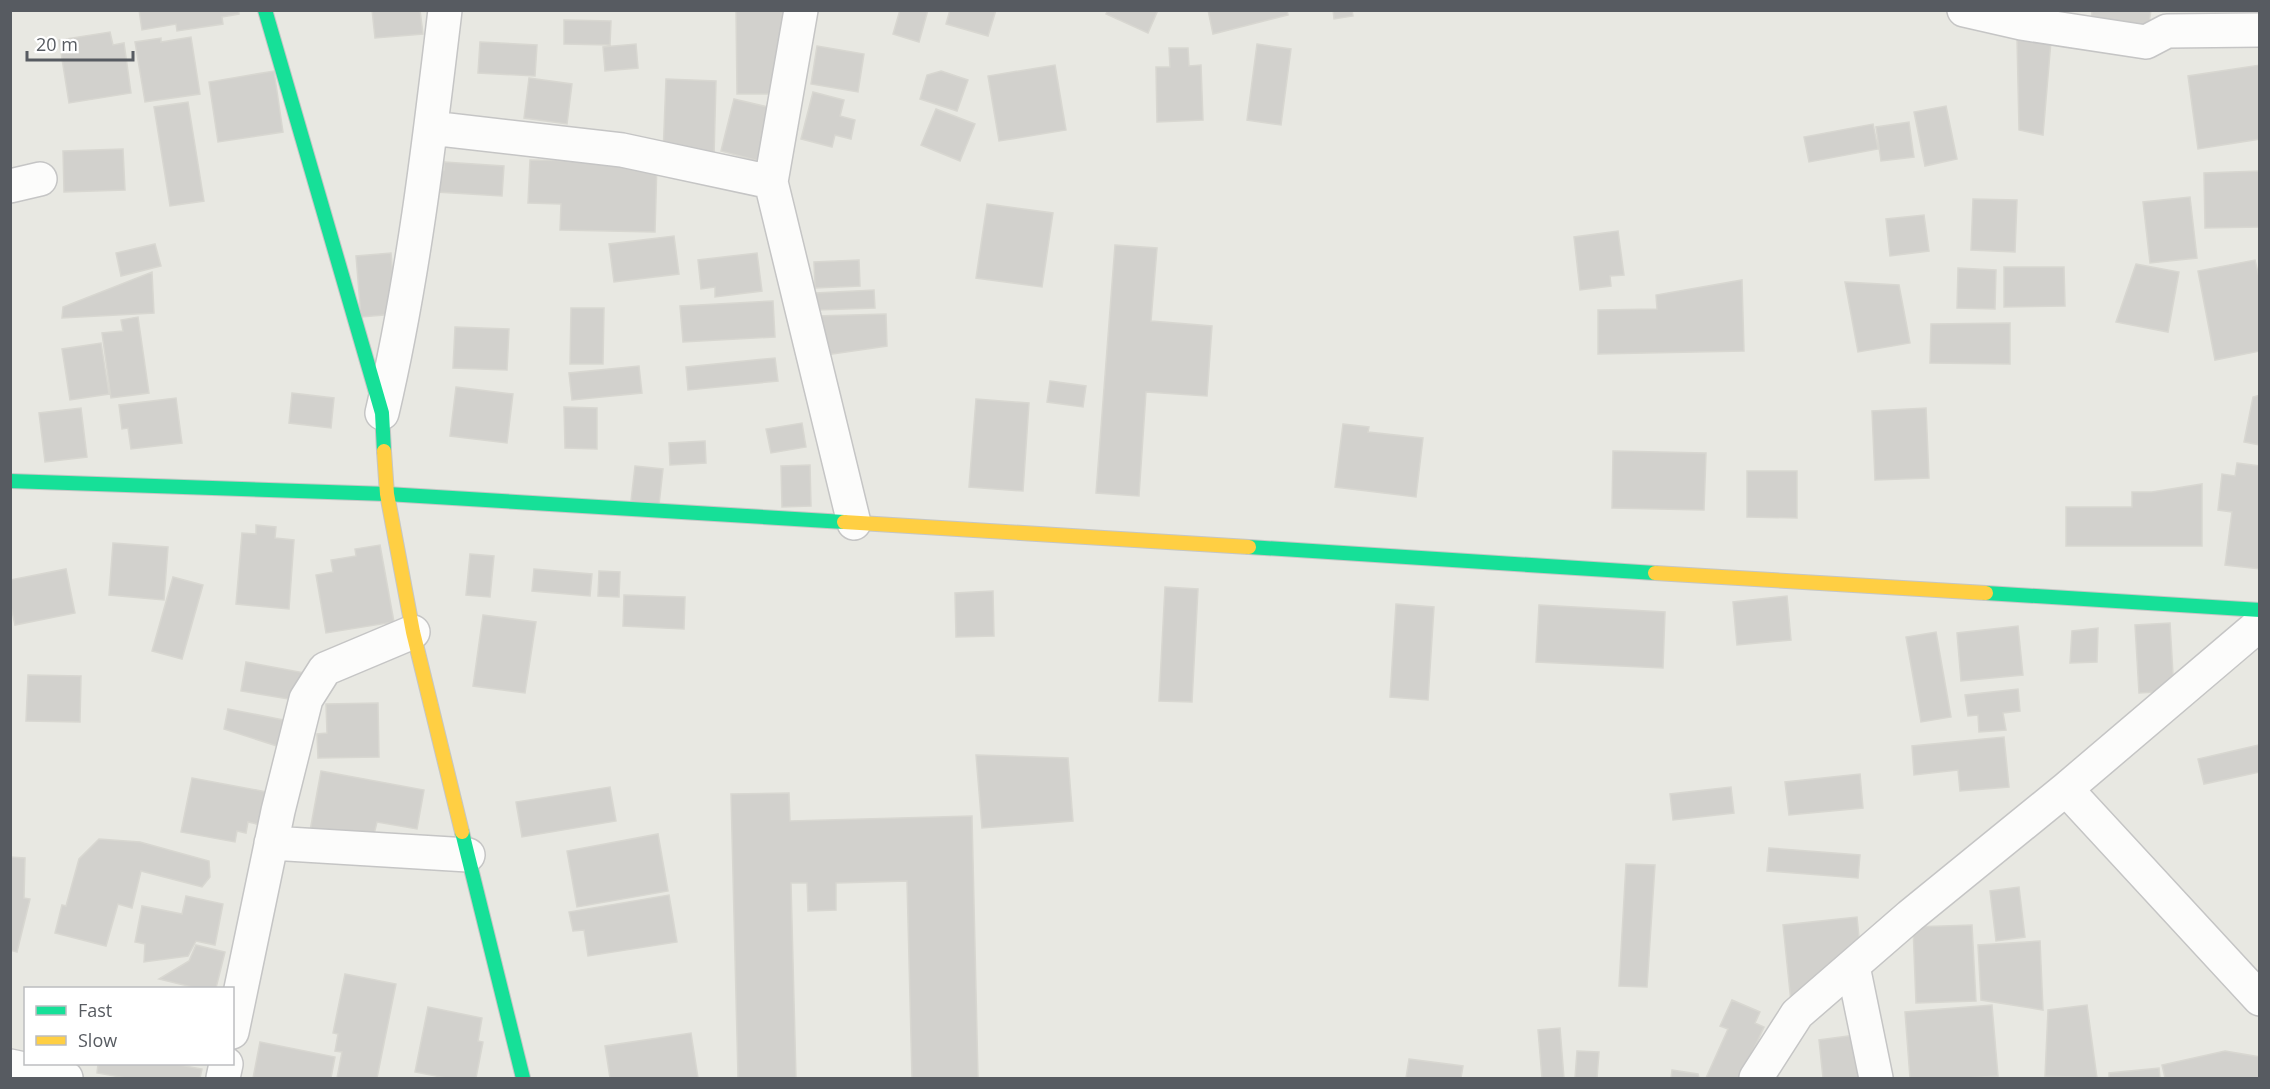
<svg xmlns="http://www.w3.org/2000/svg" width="2270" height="1089" font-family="'Open Sans',sans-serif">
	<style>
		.building { fill: #d2d1cd; stroke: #d8d7d1; stroke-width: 1.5 }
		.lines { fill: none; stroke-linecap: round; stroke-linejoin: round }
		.street-casing { stroke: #c5c5c5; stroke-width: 36 }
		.fast-casing { stroke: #c5c6c5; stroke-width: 16 }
		.slow-casing { stroke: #c5c6c5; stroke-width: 16 }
		.street { stroke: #fcfcfb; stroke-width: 33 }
		.fast { stroke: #16e098; stroke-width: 14 }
		.slow { stroke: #ffcf43; stroke-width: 14 }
	</style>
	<rect width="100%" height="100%" fill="#e8e8e2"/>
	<path class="building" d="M139,10h100v4l-17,3 1,7 -46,7 -1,-7 -34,6z
		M372,10h48l3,24 -48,4z
		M736,10h48l-11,84h-36z
		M900,10h28l-9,32 -26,-8z
		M950,10h46l-8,26 -42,-12z
		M1108,10h50l-10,23 -42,-19z
		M1208,10h79l1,5 -75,19z
		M1333,10h19l1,6 -19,3z
		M2092,10h59l-3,21 -57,-7z
		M564,20l47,1 -1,24 -46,-1z
		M110,32l3,13 11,-2 7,50 -62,10 -10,-63z
		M191,37l9,57 -55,8 -10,-60 26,-4v4z
		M2017,38l34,3 -8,94 -24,-5z
		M480,42l57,3 -2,31 -57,-3z
		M636,44l2,24 -33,3 -2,-24z
		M1257,44l34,5 -10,76 -34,-5z
		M817,46l47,8 -6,38 -47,-8z
		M1169,48h19l1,18 12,-1 2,55 -46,2 -1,-55h14z
		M1055,65l11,65 -67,11 -11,-65z
		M2260,65v74l-62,10 -10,-73z
		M274,71l9,61 -65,10 -9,-60z
		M941,71l27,9 -11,31 -37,-12 7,-24z
		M529,78l43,6 -5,40 -43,-6z
		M666,79l50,2 -2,76 -51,-2z
		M813,92l31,8 -4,16 15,4 -4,19 -16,-4 -3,12 -31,-8z
		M734,99l38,9 -13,53 -38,-10z
		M188,102l16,99 -34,5 -16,-99z
		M1946,106l11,53 -32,7 -11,-54z
		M936,109l39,15 -15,37 -39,-16z
		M1909,122l5,35 -33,4 -5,-34z
		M1873,124l5,25 -69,13 -5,-25z
		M123,149l2,41 -61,2 -1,-41z
		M530,160l127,2 -2,70 -95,-2 1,-26 -33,-1z
		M444,162l60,4 -2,30 -66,-4 2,-22h6z
		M2260,171v56l-55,1 -1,-55z
		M2190,197l7,61 -47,5 -7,-61z
		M1973,199l44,1 -2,52 -44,-2z
		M987,204l66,9 -11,74 -66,-9z
		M1924,215l5,36 -39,5 -4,-37z
		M1618,231l6,44 -14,1 1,10 -31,4 -6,-53z
		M674,236l5,38 -65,8 -5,-38z
		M155,244l6,22 -40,10 -5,-23z
		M1115,245l42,3 -6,73 61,5 -5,70 -61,-4 -7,104 -43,-3z
		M391,253l5,61 -35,3 -5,-61z
		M757,253l5,38 -47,6v-10l-14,2 -3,-29z
		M859,260l1,26 -45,2 -1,-26z
		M2255,260l5,21v70l-45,9 -17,-89z
		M2136,264l43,8 -11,60 -52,-10z
		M2004,267h60l1,39 -61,1z
		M1958,268l38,2 -1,39 -38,-1z
		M152,272l2,41 -92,5 1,-11z
		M1742,280l2,71 -146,3v-44l59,-1 -1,-14z
		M1845,282l54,3 11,58 -52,9z
		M874,290l1,18 -58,2 -1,-17z
		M773,301l2,36 -92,5 -3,-36z
		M571,308h33l-1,56h-33z
		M886,314l1,32 -61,9 -10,-39z
		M138,317l11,76 -38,5 -9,-65 21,-2 -2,-11z
		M2010,323v41l-80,-1 1,-39z
		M455,327l54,2 -2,41 -54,-2z
		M101,343l8,51 -39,6 -8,-51z
		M775,358l3,23 -90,9 -2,-23z
		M639,366l3,27 -70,7 -3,-27z
		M1050,381l36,5 -3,21 -36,-5z
		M456,387l57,7 -6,49 -57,-7z
		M292,393l42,5 -3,30 -42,-5z
		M2260,395v50l-16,-3 9,-45z
		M176,398l6,45 -51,6 -3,-21 -6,1 -3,-24z
		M976,399l53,4 -6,88 -54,-4z
		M564,407l33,1v41l-32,-1z
		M81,408l6,49 -42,5 -6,-49z
		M1926,408l3,70 -54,2 -3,-69z
		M802,423l4,24 -35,6 -5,-24z
		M1343,424l26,3 -1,5 55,6 -7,59 -81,-10z
		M705,441l1,22 -36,2 -1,-22z
		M1613,451l93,2 -2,57 -92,-2z
		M2237,463l23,3v103l-35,-4 7,-53 -14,-2 4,-36 13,2z
		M810,465l1,41 -29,1 -1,-41z
		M635,466l28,3 -4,36 -28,-4z
		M1747,471h50v47l-50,-1z
		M2202,484v62h-136v-39h66v-15h20z
		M256,525l20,2 -1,11 19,2 -5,69 -53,-5 6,-71 14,1z
		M113,543l55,4 -4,53 -55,-5z
		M380,545l14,77 -68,11 -10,-58 17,-3 -2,-12 25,-4 -1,-7z
		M470,554l24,2 -4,41 -24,-2z
		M66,569l9,44 -60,12 -5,-23v-22z
		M534,569l58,5 -2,22 -58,-5z
		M599,571l21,1 -1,25 -21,-1z
		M173,577l30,8 -21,74 -30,-8z
		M1165,587l33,2 -6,113 -33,-1z
		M993,591l1,45 -38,1 -1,-44z
		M624,595l61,2 -1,32 -61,-3z
		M1787,596l4,44 -54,5 -4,-43z
		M1396,604l38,3 -6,93 -38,-3z
		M1539,605l126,7 -2,56 -127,-6z
		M483,615l53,7 -11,71 -52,-7z
		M2170,623l4,68 -35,2 -4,-68z
		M2018,626l5,49 -62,6 -4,-48z
		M2098,628l-1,34 -27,1 2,-32z
		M1936,632l15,85 -30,5 -15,-85z
		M246,662l59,11 -5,28 -59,-10z
		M28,675l53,1 -1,46 -54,-1z
		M2018,689l2,22 -17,2 3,17 -27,2 -1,-17 -10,1 -3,-21z
		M378,703l1,54 -61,1 -1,-24 10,-1 -1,-29z
		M228,709l61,12 -9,26 -56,-18z
		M2004,737l5,50 -49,4 -2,-21 -44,5 -2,-29z
		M2259,745l1,27 -56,12 -6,-25z
		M976,755l92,3 5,63 -91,7z
		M321,771l103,19 -7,39 -40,-7 -5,21 -62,-12z
		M1860,774l3,34 -74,7 -4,-33z
		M192,778l75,14 -6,33 -13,-3 -2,11 -9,-2 -2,11 -54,-10z
		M610,787l6,34 -94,16 -6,-35z
		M1731,787l3,26 -61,7 -3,-26z
		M789,793l1,28 182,-5 6,262h-66l-5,-197 -71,2v27l-28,1 -1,-28h-16l5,195h-58l-7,-284z
		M658,834l10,57 -91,16 -10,-56z
		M99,839l41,3 69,19 1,16 -8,10 -61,-16 -9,37 -14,-4 -12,42 -51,-13 7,-28 4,1 13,-47z
		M1769,848l91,7 -2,23 -91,-7z
		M10,857l15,1 -1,40 6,1 -13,53 -7,-2z
		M1626,864l29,1 -8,122 -28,-1z
		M2019,887l6,50 -29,4 -6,-50z
		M669,895l8,47 -89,14 -4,-26 -11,1 -4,-19z
		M186,896l37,8 -8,41 -19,-4 -8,15 -44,6 1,-18 -10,-2 7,-36 40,8z
		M1857,917l4,40 -70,45 -8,-77z
		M1972,925l4,76 -60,2 -3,-76z
		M2040,941l3,69 -62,-10 -3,-55z
		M196,945l29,7 -9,36h-20l-37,-9 30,-18z
		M345,974l51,10 -19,94h-40l5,-26 -7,-1 3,-17 -5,-1z
		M1732,1000l28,12 -5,11 9,4 -24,51h-34l22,-49 -8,-3z
		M1992,1005l6,71 -32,2h-56l-5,-66z
		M2087,1005l10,73 -52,-2 3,-66z
		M428,1007l54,11 -4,23 5,1 -7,36h-30l-31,-6z
		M1560,1028l4,50h-22l-4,-48z
		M691,1033l7,45h-88l-5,-32z
		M1855,1035l5,43h-37l-4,-38z
		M260,1042l75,15 -4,21h-78z
		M1577,1051l22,1 -2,26h-22z
		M2225,1051l35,6v21h-95l-3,-13z
		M1409,1059l54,7 -2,12h-55z
		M98,1064h76l28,5 -2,9h-74l-29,-5z
		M2159,1068l1,10h-51v-5z
		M1672,1070l26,4 1,4h-28z"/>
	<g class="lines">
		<g class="street-casing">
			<path id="street" d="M801,10l-30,172 83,341
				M1964,10l57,13 125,19 21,-11 93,-1
				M431,128l191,22 149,32
				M10,186l30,-7
				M382,413c31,-132 47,-268 63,-403
				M2066,789l194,210
				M271,843l197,12
				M1853,966l23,112
				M232,1032l46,-221 28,-112 19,-30 88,-37
				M10,1066l56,12
				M223,1078l3,-14
				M1756,1078l41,-64 113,-98 156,-127 194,-165"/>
		</g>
		<g class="fast-casing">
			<path id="fast" d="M265,10l117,403 2,38
				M10,481l377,13 457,28
				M1249,547l406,26
				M1986,593l274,17
				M462,832l61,246"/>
		</g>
		<g class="slow-casing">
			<path id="slow" d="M384,451l3,43 26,138 49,200
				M844,522l405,25
				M1655,573l331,20"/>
		</g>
		<use href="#street" class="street"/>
		<use href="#fast" class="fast"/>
		<use href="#slow" class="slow"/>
	</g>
	<rect width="2270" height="1089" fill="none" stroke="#575b61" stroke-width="24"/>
	<rect x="24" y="987" width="210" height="78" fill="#ffffff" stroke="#bcbdc0" stroke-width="1.5"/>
	<rect x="36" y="1006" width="30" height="9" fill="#16e098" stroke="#bcbdc0" stroke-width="1.5"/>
	<text x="78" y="1017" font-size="18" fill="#575b61">Fast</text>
	<rect x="36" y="1036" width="30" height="9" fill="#ffcf43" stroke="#bcbdc0" stroke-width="1.5"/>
	<text x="78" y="1047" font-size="18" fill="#575b61">Slow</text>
	<path d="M27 51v9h106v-9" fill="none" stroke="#575b61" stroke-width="3"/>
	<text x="36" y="51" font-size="18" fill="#575b61" stroke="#ffffff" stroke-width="4.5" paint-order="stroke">20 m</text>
</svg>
